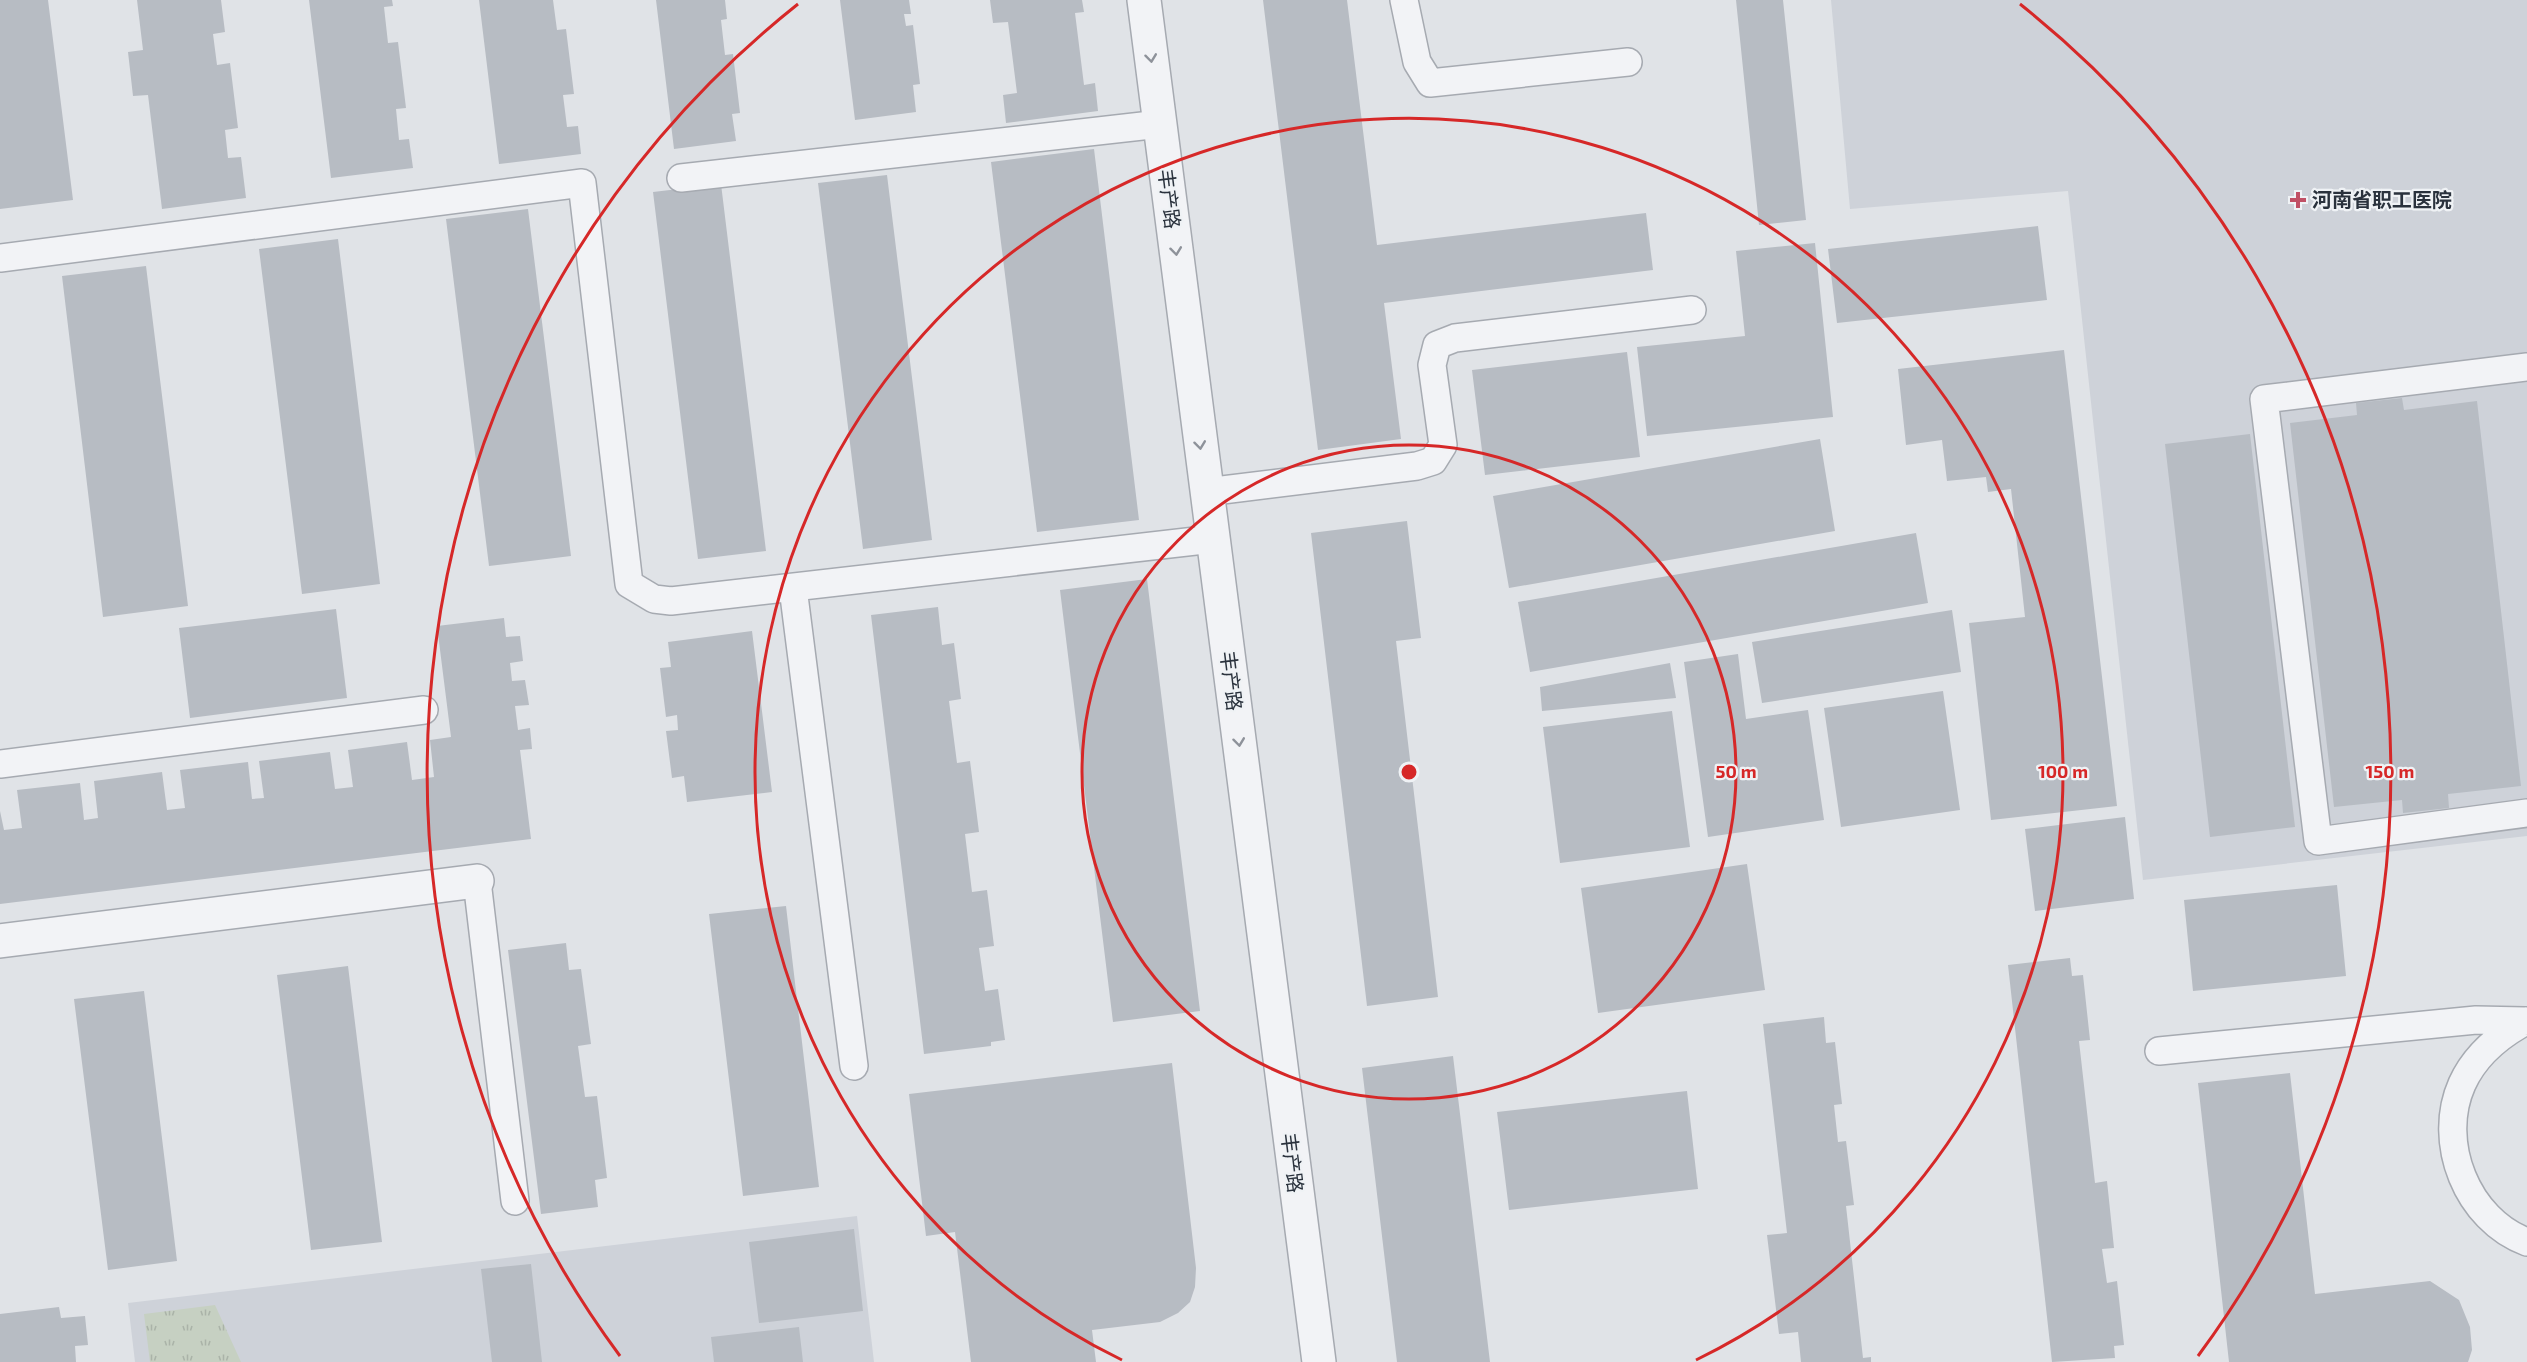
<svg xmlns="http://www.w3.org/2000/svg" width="2527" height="1362" font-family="'Exo 2','Noto Sans SC',sans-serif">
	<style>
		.built { fill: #ced2d9 }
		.grass { fill: url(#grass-tufts) }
		.building { fill: #b7bcc3 }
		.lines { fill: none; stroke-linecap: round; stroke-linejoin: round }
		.service-casing { stroke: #a6aab1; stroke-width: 30 }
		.minor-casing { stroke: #a6aab1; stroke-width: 36 }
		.tertiary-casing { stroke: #a6aab1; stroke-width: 36 }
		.service { stroke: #f2f3f6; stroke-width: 27 }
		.minor { stroke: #f2f3f6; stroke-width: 33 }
		.tertiary { stroke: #f2f3f6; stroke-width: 33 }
		.oneway { stroke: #8e929a }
		.ring { fill: none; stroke: #d62828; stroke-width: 3 }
		.poi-dot { fill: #c05065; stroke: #eff2f5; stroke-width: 2 }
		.labels { text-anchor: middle; stroke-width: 4.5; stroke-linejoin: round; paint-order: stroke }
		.street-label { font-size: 20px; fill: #2a323d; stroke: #eff2f5 }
		.poi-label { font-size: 20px; font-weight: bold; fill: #2a323d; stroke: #eff2f5; text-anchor: start }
		.centre { fill: #d62828; stroke: #eff2f5; stroke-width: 3 }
		.ring-label { font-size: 18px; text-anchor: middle; font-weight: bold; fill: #d62828; stroke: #eff2f5; stroke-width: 4.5; stroke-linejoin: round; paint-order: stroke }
	</style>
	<defs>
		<pattern id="grass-tufts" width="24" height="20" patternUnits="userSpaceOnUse" patternTransform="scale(1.5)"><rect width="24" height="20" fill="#c6d0c2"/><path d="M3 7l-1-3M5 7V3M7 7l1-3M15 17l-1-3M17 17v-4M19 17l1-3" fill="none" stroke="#aab3a8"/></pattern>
	</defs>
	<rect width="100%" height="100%" fill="#e0e3e7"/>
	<path class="built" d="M1831,0h696v836l-384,44 -75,-689 -218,18z
		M857,1216l17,146h-739l-7,-59z"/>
	<path class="grass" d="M215,1305l26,57h-91l-6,-48z"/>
	<path class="building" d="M0,0h48l25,200 -73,9z
		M137,0h84l4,32 -12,2 4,31 13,-2 8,65 -13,2 3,28 13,-1 5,41 -84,11 -14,-114 -15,1 -5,-44 15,-2z
		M309,0h83l1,6 -9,1 4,36 10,-1 8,66 -10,1 3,31 10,-1 4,29 -82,10z
		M479,0h74l4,30 9,-1 8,65 -11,1 4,32 11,-1 3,28 -82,10z
		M656,0h69l2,19 -6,1 4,35 8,-1 7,59 -8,1 4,27 -62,8z
		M840,0h69l2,14h-7l2,12 7,-1 7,59 -7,1 3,27 -61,8z
		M990,0h92l2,12 -9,1 9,72 11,-2 3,28 -92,12 -3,-28 14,-2 -9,-71 -15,1z
		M1263,0h84l30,245 269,-32 7,57 -269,33 17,136 -83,11z
		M1736,0h47l23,220 -47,5z
		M1094,149l45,371 -102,12 -46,-370z
		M887,175l45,365 -69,9 -45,-366z
		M721,184l45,367 -68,8 -45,-367z
		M528,209l43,347 -82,10 -43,-347z
		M2038,226l9,74 -210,23 -9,-74z
		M338,239l42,345 -78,10 -43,-345z
		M1815,243l18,174 -186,19 -10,-89 108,-11 -9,-85z
		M146,266l42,340 -85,11 -41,-341z
		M2064,350l53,456 -126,14 -22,-197 56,-6 -14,-128 -23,3 -2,-15 -39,4 -5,-41 -36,5 -8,-76z
		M1627,352l13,105 -155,18 -13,-105z
		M2402,398l2,12 73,-9 44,385 -73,8 1,14 -46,5 -1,-13 -68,7 -44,-384 67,-8 -1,-12z
		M2250,434l45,393 -85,10 -45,-393z
		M1820,439l15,92 -326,57 -16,-92z
		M1407,521l14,117 -25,3 42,356 -71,9 -56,-473z
		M1916,533l12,70 -398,69 -12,-70z
		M1147,579l53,432 -87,11 -53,-432z
		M938,607l4,38 12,-2 7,56 -12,2 8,62 13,-2 9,71 -14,2 7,58 15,-2 7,56 -15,2 6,43 13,-2 7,51 -14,2v4l-67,8 -53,-439z
		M336,609l11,89 -157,20 -11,-90z
		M1952,610l9,62 -199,31 -10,-61z
		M504,618l2,19 14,-1 3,25 -13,2 2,18 13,-1 4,25 -14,1 3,24 12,-2 2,21 -12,1 11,89 -531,65v-93l4,19 18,-2 -5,-38 63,-7 4,37 14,-2 -4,-37 68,-9 5,38 18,-2 -5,-38 68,-8 4,37 12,-1 -5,-37 71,-9 5,37 18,-2 -5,-37 59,-8 5,38 22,-3 -4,-37 21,-3 -14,-111z
		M752,631l20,161 -85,10 -3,-26 -12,2 -6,-47 12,-1 -1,-15 -11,2 -6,-49 11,-1 -3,-25z
		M1738,654l8,65 62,-9 16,110 -116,17 -24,-175z
		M1670,663l6,35 -134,13 -2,-24z
		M1943,691l17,119 -119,17 -17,-119z
		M1672,711l18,136 -130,16 -17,-136z
		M2125,817l9,82 -99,12 -10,-82z
		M1747,864l18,126 -167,23 -17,-125z
		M2337,885l9,91 -153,15 -9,-91z
		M786,906l33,281 -76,9 -34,-282z
		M566,943l3,27 12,-1 10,75 -13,2 7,51 12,-1 10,82 -12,2 3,27 -57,7 -33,-264z
		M2070,958l2,18 11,-1 7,65 -11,1 16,142 12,-2 7,67 -12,1 5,34 10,-2 7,64 -10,1 1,12 -63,4 -44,-397z
		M348,966l34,276 -71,8 -34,-275z
		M144,991l33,270 -69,9 -34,-271z
		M1824,1017l2,26 9,-1 7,62 -8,1 4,37 8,-1 8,64 -8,1 17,152 8,-1v5h-70l-3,-30 -19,2 -12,-99 20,-2 -24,-209z
		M1453,1056l37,306h-93l-35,-294z
		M1172,1063l24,205 -1,19 -5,15 -12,11 -18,9 -68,8 4,32h-125l-16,-130 -29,4 -17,-142z
		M2290,1073l25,221 115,-13 29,19 11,27 2,23 -4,12h-239l-31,-279z
		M1687,1091l11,98 -189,21 -12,-98z
		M854,1229l9,82 -104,12 -10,-81z
		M531,1264l11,98h-50l-11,-93z
		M59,1307l2,11 24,-2 3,29 -13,1 1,16h-76v-48z
		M799,1327l4,35h-89l-3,-25z"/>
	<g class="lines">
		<g class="service-casing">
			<path id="service" d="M1404,0l13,62 13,21 198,-21
				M681,178l479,-54
				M0,258l582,-75 47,401 25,15 17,2 542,-62
				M2527,367l-263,32 54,442 209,-28
				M1206,492l211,-26 16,-5 10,-16 -11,-80 5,-20 18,-7 237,-28
				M793,588l61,478
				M0,764l424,-54
				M477,881l38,320
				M2526,1021c-28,15 -51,34 -64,63 -26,58 5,136 65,158
				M2159,1051l317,-31 49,1"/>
		</g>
		<g class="minor-casing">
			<path id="minor" d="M0,941l477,-60"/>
		</g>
		<g class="tertiary-casing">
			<path id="tertiary" d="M1144,0l175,1362"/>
		</g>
		<use href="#service" class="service"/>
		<use href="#minor" class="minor"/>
		<use href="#tertiary" class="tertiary"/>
	</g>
	<defs><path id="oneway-chevron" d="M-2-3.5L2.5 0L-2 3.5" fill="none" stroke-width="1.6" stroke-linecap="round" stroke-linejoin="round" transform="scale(1.5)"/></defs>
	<g class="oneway">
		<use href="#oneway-chevron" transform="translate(1151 58) rotate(83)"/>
		<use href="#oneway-chevron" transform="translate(1176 251) rotate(83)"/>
		<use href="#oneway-chevron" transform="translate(1200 445) rotate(83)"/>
		<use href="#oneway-chevron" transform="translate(1239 742) rotate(83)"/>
	</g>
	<g class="ring">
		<circle cx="1409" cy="772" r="327"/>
		<path d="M1122 1360A654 654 0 1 1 1696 1360"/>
		<path d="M620 1356A981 981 0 0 1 798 4M2020 4A981 981 0 0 1 2198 1356"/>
	</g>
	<path class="poi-dot" d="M2295 191h6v6h6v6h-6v6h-6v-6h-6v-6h6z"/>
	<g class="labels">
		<g class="street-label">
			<text transform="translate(1169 199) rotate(83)" y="7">丰产路</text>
			<text transform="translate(1231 681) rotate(83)" y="7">丰产路</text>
			<text transform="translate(1292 1163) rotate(83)" y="7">丰产路</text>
		</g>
		<g class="poi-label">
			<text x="2312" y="207">河南省职工医院</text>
		</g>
	</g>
	<circle cx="1409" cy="772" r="9" class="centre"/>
	<g class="ring-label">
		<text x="1736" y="778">50 m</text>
		<text x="2063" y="778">100 m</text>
		<text x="2390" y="778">150 m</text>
	</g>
</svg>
